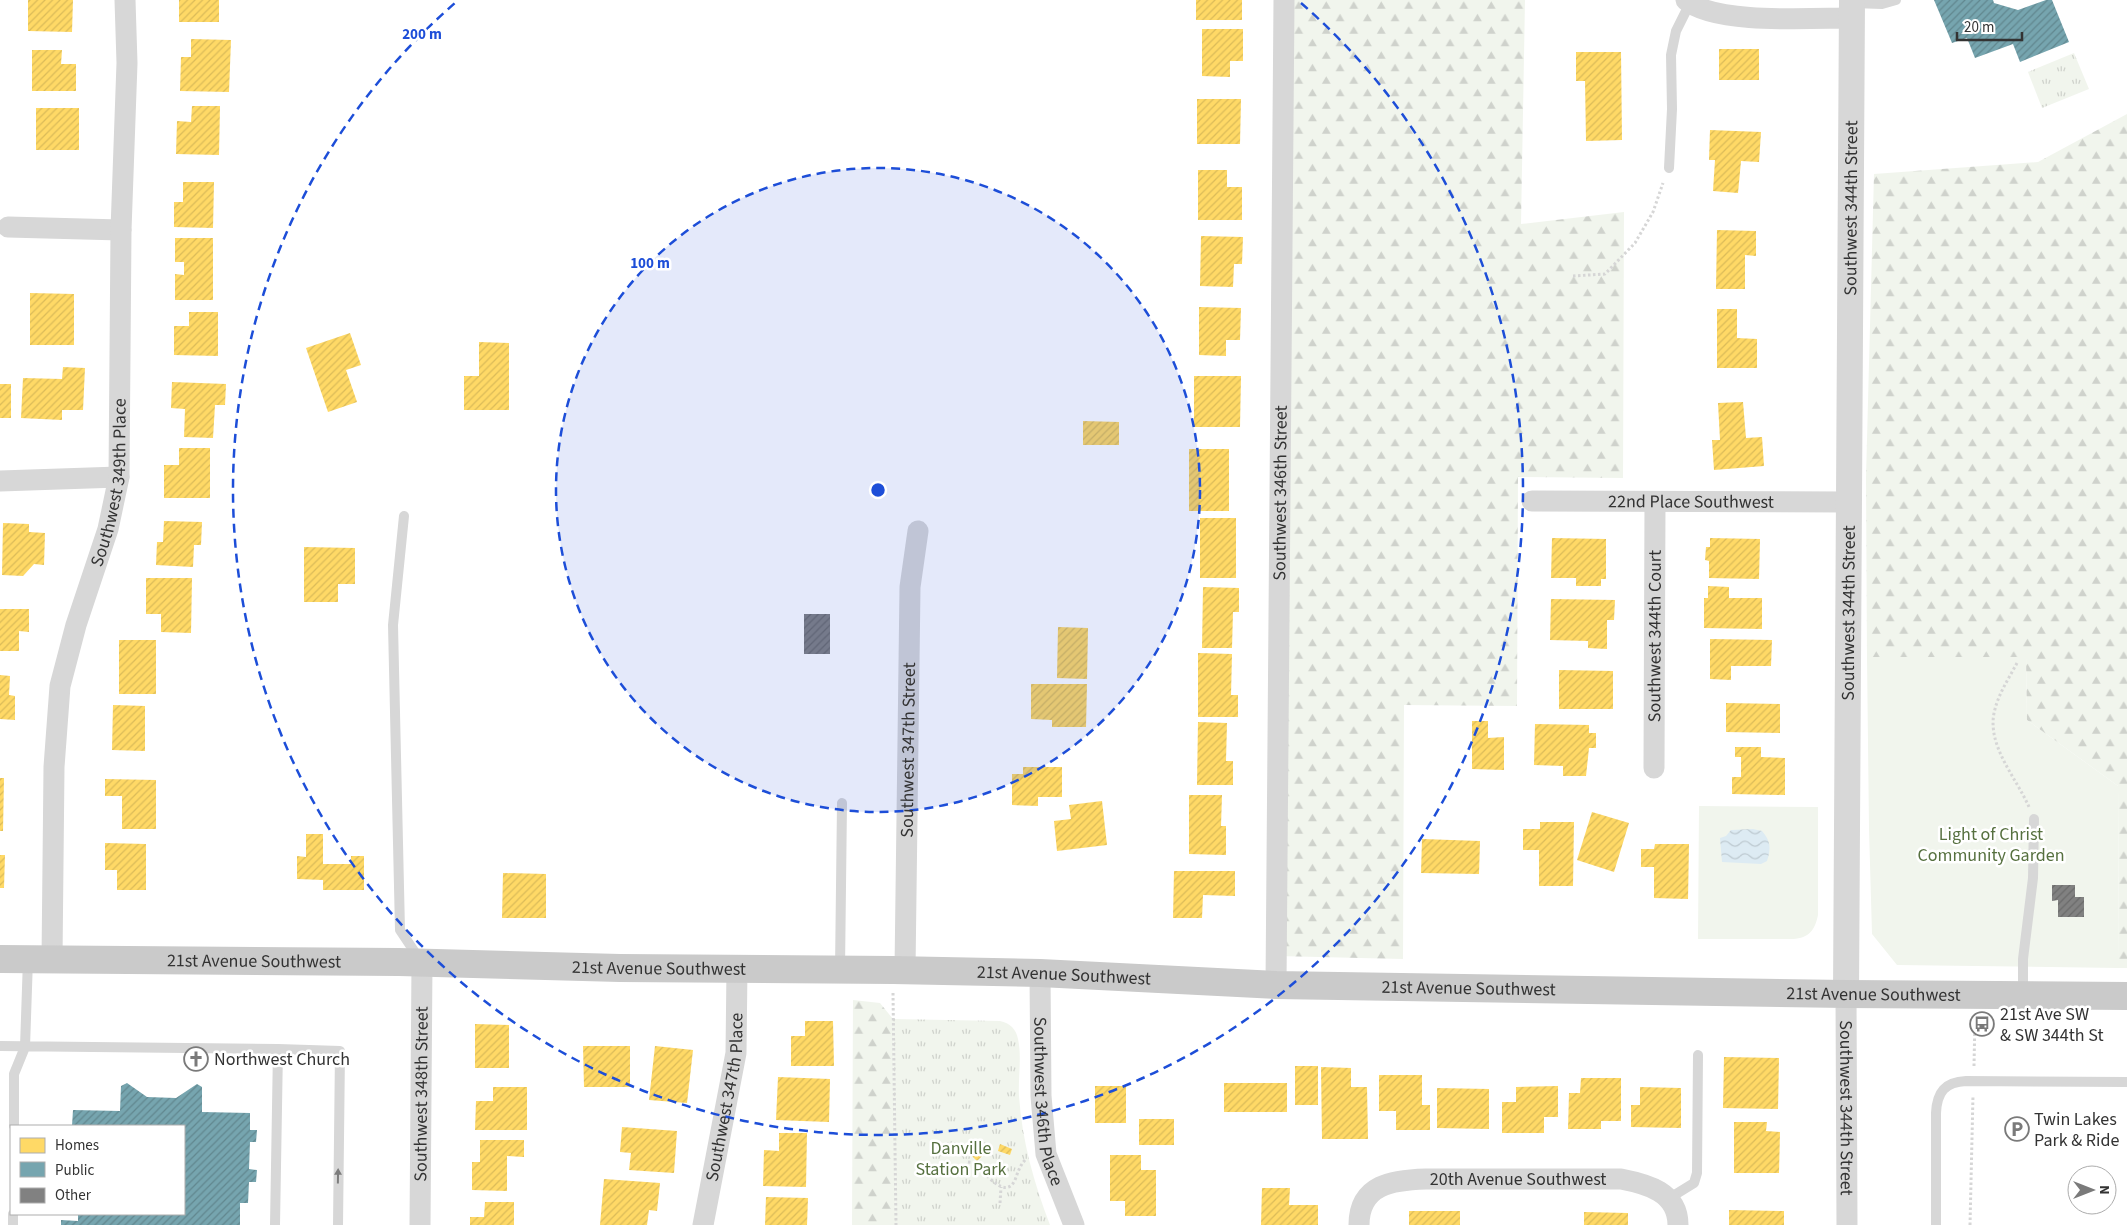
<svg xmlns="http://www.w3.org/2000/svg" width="2127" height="1225" font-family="'Source Sans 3',sans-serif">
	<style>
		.green { fill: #f1f5ed }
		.forest { fill: url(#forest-firs) }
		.park { fill: url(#park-tufts) }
		.water { fill: url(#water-waves) }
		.homes { fill: url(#homes-hatch) }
		.public { fill: url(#public-hatch) }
		.building { fill: url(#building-hatch) }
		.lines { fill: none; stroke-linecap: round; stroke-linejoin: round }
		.path { stroke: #d6d6d6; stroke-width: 3; stroke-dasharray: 2.5 2.5; stroke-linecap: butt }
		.service { stroke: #d7d7d7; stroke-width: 10 }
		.minor { stroke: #d7d7d7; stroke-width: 21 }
		.tertiary { stroke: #d7d7d7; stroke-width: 26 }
		.primary { stroke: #cacaca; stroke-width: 28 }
		.oneway { fill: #7d7d7d }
		.ring { fill: none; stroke: #1d4ed8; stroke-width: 2.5; stroke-dasharray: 9 6 }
		.labels { text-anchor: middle; stroke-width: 5; stroke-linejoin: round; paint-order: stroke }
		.street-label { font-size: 18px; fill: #333; stroke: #fff }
		.park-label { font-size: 18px; fill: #56703f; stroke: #fff }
		.poi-label { font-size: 18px; fill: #333; stroke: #fff; text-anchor: start }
		.centre { fill: #1d4ed8; stroke: #fff; stroke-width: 2.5 }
		.ring-label { font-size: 15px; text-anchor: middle; font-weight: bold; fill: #1d4ed8; stroke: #fff; stroke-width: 5; stroke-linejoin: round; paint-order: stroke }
	</style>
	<defs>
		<pattern id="forest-firs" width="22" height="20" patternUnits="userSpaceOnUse" patternTransform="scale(1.25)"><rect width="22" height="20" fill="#f1f5ed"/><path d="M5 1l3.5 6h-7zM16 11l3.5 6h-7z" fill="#cfd2cc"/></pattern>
		<pattern id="park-tufts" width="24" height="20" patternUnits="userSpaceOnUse" patternTransform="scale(1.25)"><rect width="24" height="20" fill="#f1f5ed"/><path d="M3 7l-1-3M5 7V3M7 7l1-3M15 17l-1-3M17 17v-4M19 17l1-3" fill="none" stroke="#cfd2cc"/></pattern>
		<pattern id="water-waves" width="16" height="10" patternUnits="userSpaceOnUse" patternTransform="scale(1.25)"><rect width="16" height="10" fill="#ddebf3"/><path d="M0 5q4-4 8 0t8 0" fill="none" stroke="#becad1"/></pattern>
		<pattern id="homes-hatch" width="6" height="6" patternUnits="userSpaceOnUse" patternTransform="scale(1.25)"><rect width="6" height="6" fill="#ffd966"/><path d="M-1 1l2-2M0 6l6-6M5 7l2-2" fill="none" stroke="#dbbb59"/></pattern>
		<pattern id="public-hatch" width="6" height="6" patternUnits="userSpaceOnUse" patternTransform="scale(1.25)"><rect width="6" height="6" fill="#76a5af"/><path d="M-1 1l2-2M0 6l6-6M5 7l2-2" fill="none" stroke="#61878f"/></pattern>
		<pattern id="building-hatch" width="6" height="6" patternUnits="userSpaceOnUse" patternTransform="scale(1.25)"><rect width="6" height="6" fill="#818181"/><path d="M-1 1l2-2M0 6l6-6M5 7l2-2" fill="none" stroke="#6a6a6a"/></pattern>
	</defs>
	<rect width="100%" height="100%" fill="#fff"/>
	<path class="green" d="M1867,657h159l1,63 91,66 1,182 -222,-3 -25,-31 -3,-105z
		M1699,806l119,1v108c-3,15 -9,23 -25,24h-95z"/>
	<path class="forest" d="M1284,0h241l-4,224 103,-12 -1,266 -105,-1 -1,229 -113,-1 -1,254 -126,-3z
		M2127,114v854h-8l-1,-182 -91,-66 -1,-63h-159l-1,-179 8,-304 164,-12z
		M853,1000l27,3 13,16 3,206h-44z"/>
	<path class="park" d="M2074,53l15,36 -47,19 -14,-36z
		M893,1019l107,2c10,2 16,8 18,18 4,18 0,38 1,57 3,45 15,87 31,129h-154z"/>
	<path class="water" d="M1753,829l9,2c9,10 9,18 5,30l-6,3 -39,-2 -2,-24 6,-2 5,-6z"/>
	<path class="homes" d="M28,0h45l-1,32 -44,-1z
		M179,0h40v22h-40z
		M1196,0h46v20h-46z
		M1202,29h41v32h-13v16l-28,-1z
		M191,39l40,1 -2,52 -49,-1 1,-34h10z
		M1719,49h40v31h-40z
		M32,50h30l-1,14h15v27h-44z
		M1576,52h45l1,88 -36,1 -1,-60h-9z
		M1197,99h44l-1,45h-43z
		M192,106h28l-1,49 -43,-1 1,-33 14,1z
		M36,108h43v42h-43z
		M1710,130l51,2 -2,30 -18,-1 -3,32 -25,-2 2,-31h-6z
		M1198,170h29v17h15v33h-44z
		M183,182h31l-1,46 -39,-1v-25h9z
		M1717,230l39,1v25l-11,-1v34h-29z
		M1201,236l42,1 -1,27h-8l-1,23 -33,-1z
		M175,238h38v62h-38v-26l9,1v-13h-9z
		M30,293l44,1v51h-44z
		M1199,307l42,1 -1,32h-14v16l-27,-1z
		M1717,309h20v29l20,1v29h-40z
		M189,312h29v44l-44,-1v-29h15z
		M350,333l11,32 -15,5 11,32 -29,10 -22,-64z
		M479,342l30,1v67h-45v-34h15z
		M63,367l22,1 -2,42h-21v10l-41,-2 2,-40 39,1z
		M1194,376h47l-1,51h-46z
		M172,382l54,2 -1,21h-10l-2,33 -29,-1 1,-28 -14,-1z
		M0,384h11v34h-11z
		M1743,402l3,36 16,-1 2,29 -50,4 -2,-30h8l-2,-37z
		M1083,421l36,1v23h-36z
		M179,448h31v50h-46v-33h15z
		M1189,449h40v62h-40z
		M1200,518h36v60h-36z
		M164,521l38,1 -1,23h-7l-1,22 -37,-2 1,-23h6z
		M3,523l26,1v8l16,1 -1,32 -10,-1 -11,12 -21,-1z
		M1552,538l54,1v40h-5v7h-25v-8h-25z
		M1710,538l50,1 -1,40 -50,-1v-17l-4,-1 1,-13h4z
		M304,547l51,1v36h-17v18h-34z
		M146,578h46l-1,55 -30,-1v-18h-15z
		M1708,586l21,1v11h33v31l-58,-1v-30h4z
		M1203,587l36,1v24h-6l-1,36h-30z
		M1551,599l64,1 -1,20h-7v29l-19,-1v-7l-38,-1z
		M0,609h29v23l-10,-1v20h-19z
		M1058,627l30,1 -1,51 -30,-1z
		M1710,639l62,1 -1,26h-40v14l-21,-1z
		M119,640h37v54h-37z
		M1198,653l34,1 -1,41h7v22h-40z
		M1559,670l54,1v38h-54z
		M0,675l10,1 -1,19 6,1v24l-15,-1z
		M1031,684h56l-1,43h-34v-7l-21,-1z
		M1726,703l54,1v29l-54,-1z
		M113,705l32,1v45l-33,-1z
		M1472,721h16v17l16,-1v33l-32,-1z
		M1198,722l29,1 -1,38h7v24h-36z
		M1535,724l54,1v8h7v15h-7l-3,28h-23v-10l-29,-1z
		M1735,747h26v10l24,1v37l-53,-1v-17h9v-20h-6z
		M1023,767h39v30h-24v9l-26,-1v-31h11z
		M0,778h4l-1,53h-3z
		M105,779l51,1v49h-34v-33h-17z
		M1189,795h33l-1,31h5v29l-37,-1z
		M1102,801l5,44 -50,6 -3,-30 17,-2 -2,-14z
		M1592,812l37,11 -15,49 -37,-12z
		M1540,822h34l-1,64h-34v-36h-16v-21h17z
		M306,834h17v30h28v-8h13v34h-41v-10l-26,-1v-23l9,1z
		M1422,839l58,2 -1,33 -58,-1z
		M105,843l41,1v46h-29v-20h-12z
		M1655,844h34l-1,55 -34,-1v-31h-13v-18h13z
		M0,855h5l-1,33h-4z
		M1174,871h61v25l-32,-1 -1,23h-29z
		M503,873l43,1v44h-44z
		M805,1021h28l1,45h-43v-30h14z
		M475,1024l34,1v43h-34z
		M583,1046h47v41h-46z
		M655,1046l38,4 -6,53 -38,-3z
		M1724,1057l55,1 -1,51 -55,-1z
		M1295,1066h23v39h-23z
		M1321,1067l30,1v19h16l1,52h-46z
		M1379,1075h43v30h8v25h-34v-19h-17z
		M778,1077l52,2 -1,43 -53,-2z
		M1581,1078h40v43h-20v8h-33l1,-36h11z
		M1224,1083h63v29h-63z
		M1095,1086h31v37h-31z
		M1558,1086v31h-14v16h-42v-31h14v-15z
		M493,1087h34v43h-52l1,-29h17z
		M1640,1087l41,1v40l-50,-1v-22h9z
		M1437,1088l52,1v40l-52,-1z
		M1139,1119h35v26h-35z
		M1734,1122h33l-1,9 14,1 -1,41h-45z
		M622,1127l55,4 -3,42 -45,-3 2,-17 -11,-1z
		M779,1133h28l-1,54 -43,-1 1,-36 15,1z
		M480,1140h44v17l-17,-1v35l-35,-1v-28h8z
		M977,1141l10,10 -10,10 -10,-10z
		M1000,1144l12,5 -2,6 -12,-4z
		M1110,1155h31v15h15v46h-31v-15h-15z
		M604,1179l56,4 -3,28 -8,-1 -2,15h-47z
		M1262,1188h28l-1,17h29v20h-57z
		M766,1197l42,1 -1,27h-42z
		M485,1202h29v23h-44v-8h14z
		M1729,1210l55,1v14h-55z
		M1409,1211h51v14h-51z
		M1584,1212l44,1v12h-44z"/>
	<path class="public" d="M1934,0h59l1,3 24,7 28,-10h6l17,42 -49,20 -7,-18 -38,14 -8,-20 -15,5z
		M127,1083l20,14 29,1 21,-14 5,3v25l48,1v17h7l-1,12h-6l-1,27 8,1 -1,12h-7l-1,21h-8v22h-179v-5l17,1v-7h106v-88h-112l1,-16 47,1 1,-25z"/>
	<path class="building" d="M804,614h26v40h-26z
		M2052,885h23v12h9v20h-26v-17l-6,1z"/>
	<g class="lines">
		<path class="path" d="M1573,276l32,-2 30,-31 18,-31 10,-29
			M2017,663c-8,15 -18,30 -22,46 -10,35 21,68 34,98
			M893,993l3,232
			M1974,1066l1,-49
			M968,1162l8,1c8,9 29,38 39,17 3,-8 5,-15 11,-21
			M1000,1203l1,-16
			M1970,1225l3,-130"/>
		<path class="service" d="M1853,3l29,1 14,-4
			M1669,168l3,-59 -1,-54 5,-24 14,-28
			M404,516l-11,109 7,305 20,30
			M840,969l2,-166
			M2023,995v-36l10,-81 1,-59
			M0,1046l278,3 -3,176
			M278,1049l62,2 -2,174
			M14,1126v-52l11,-27 3,-88
			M1668,1199l26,-16 3,-10 1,-118
			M13,1225v-11
			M1936,1225v-112c1,-21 9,-31 30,-32l161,1"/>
		<g class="minor">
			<path d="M1686,0c29,25 126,18 165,18"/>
			<path d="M8,227l113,3"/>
			<path d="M0,481l119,-4"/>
			<path id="s1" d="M1532,501l316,1"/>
			<path id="s2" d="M1654,768l1,-266"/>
			<path id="s3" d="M52,959l2,-192 6,-81 16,-61 32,-96 11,-52 2,-247 6,-167 -2,-63"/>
			<path id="s4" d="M905,970l5,-383 8,-56"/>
			<path id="s5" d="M1040,973l1,123 5,58 28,71"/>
			<path id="s6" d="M1276,985l8,-985"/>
			<path id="s7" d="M1846,994l1,231"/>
			<path id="s8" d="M420,1225l2,-262"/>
			<path id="s9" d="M703,1225l33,-172 1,-85"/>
			<path id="s10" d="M1359,1225c0,-41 34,-45 67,-46h195c26,5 57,13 57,46"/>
		</g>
		<path class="tertiary" id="s11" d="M1846,994l6,-994"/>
		<path class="primary" id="s12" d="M0,959l399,3 221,6 273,2 147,3 236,12 570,9 281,2"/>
	</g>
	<defs><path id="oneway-solid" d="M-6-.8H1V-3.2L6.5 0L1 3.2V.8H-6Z" transform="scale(1.25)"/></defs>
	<use class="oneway" href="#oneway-solid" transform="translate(338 1176) rotate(-89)"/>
	<circle cx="878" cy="490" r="322" fill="#1d4ed8" fill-opacity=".12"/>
	<g class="ring">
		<circle cx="878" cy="490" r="322"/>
		<path d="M1301 3A645 645 0 1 1 455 3"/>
	</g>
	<defs>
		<g id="bus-ring" transform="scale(1.25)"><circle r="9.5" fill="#fff" stroke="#7a7a7a" stroke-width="1.5"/><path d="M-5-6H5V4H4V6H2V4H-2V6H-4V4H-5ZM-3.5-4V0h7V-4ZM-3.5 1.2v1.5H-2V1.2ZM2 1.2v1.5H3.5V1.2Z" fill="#7a7a7a"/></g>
		<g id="church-ring" transform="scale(1.25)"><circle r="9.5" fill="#fff" stroke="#7a7a7a" stroke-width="1.5"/><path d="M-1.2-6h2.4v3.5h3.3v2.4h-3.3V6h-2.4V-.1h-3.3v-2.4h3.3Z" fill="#7a7a7a"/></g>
		<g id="parking-ring" transform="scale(1.25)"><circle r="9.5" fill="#fff" stroke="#7a7a7a" stroke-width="1.5"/><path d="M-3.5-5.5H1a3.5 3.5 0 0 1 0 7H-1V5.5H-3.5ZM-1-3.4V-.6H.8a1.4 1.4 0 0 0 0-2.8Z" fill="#7a7a7a"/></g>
	</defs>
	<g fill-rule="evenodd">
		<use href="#bus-ring" x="1982" y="1024"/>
		<use href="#church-ring" x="196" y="1059"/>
		<use href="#parking-ring" x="2017" y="1129"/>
	</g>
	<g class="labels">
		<g class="street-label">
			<text dy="6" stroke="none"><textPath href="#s11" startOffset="786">Southwest 344th Street</textPath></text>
			<text dy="6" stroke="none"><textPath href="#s3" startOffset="484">Southwest 349th Place</textPath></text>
			<text dy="6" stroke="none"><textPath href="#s6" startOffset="492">Southwest 346th Street</textPath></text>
			<text dy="6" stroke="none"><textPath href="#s1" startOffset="159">22nd Place Southwest</textPath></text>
			<text dy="6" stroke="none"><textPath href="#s11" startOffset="381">Southwest 344th Street</textPath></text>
			<text dy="6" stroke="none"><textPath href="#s2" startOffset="132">Southwest 344th Court</textPath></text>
			<text dy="6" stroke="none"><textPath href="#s4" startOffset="220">Southwest 347th Street</textPath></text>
			<text dy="6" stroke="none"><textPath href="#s12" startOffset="254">21st Avenue Southwest</textPath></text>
			<text dy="6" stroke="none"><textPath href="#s12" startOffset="659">21st Avenue Southwest</textPath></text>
			<text dy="6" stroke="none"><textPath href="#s12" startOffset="1064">21st Avenue Southwest</textPath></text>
			<text dy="6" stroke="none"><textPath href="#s12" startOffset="1469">21st Avenue Southwest</textPath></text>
			<text dy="6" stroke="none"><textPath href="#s12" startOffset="1874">21st Avenue Southwest</textPath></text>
			<text dy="6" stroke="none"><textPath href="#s8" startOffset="131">Southwest 348th Street</textPath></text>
			<text dy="6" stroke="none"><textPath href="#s9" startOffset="130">Southwest 347th Place</textPath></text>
			<text dy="6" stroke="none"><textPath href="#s5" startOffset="129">Southwest 346th Place</textPath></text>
			<text dy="6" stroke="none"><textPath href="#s7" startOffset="114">Southwest 344th Street</textPath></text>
			<text dy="6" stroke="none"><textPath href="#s10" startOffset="185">20th Avenue Southwest</textPath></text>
		</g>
		<g class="park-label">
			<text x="1991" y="840">Light of Christ<tspan x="1991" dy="21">Community Garden</tspan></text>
			<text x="961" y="1154">Danville<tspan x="961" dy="21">Station Park</tspan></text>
		</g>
		<g class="poi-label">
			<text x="2000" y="1020">21st Ave SW<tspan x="2000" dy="21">&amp; SW 344th St</tspan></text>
			<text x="214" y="1065">Northwest Church</text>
			<text x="2034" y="1125">Twin Lakes<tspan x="2034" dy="21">Park &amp; Ride</tspan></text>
		</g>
	</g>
	<circle cx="878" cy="490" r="8" class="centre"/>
	<g class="ring-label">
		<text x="422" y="39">200 m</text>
		<text x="650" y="268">100 m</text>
	</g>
	<rect x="10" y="1125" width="175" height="90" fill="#ffffff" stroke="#adadad"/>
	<rect x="20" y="1138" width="25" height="15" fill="#ffd966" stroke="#adadad"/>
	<text x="55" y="1150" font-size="15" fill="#333333">Homes</text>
	<rect x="20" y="1162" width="25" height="15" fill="#76a5af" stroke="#adadad"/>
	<text x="55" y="1175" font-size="15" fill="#333333">Public</text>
	<rect x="20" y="1188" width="25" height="15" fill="#818181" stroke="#adadad"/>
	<text x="55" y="1200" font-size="15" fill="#333333">Other</text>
	<g transform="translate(2092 1190) rotate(90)"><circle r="24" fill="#ffffff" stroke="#adadad"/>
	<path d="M0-4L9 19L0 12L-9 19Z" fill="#7a7a7a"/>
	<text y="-8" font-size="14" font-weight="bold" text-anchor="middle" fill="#333333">N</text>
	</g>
	<path d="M1957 32v8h65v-8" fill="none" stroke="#333333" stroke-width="2.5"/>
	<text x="1964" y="32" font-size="15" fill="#333333" stroke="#ffffff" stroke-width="4" paint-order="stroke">20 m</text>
</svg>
